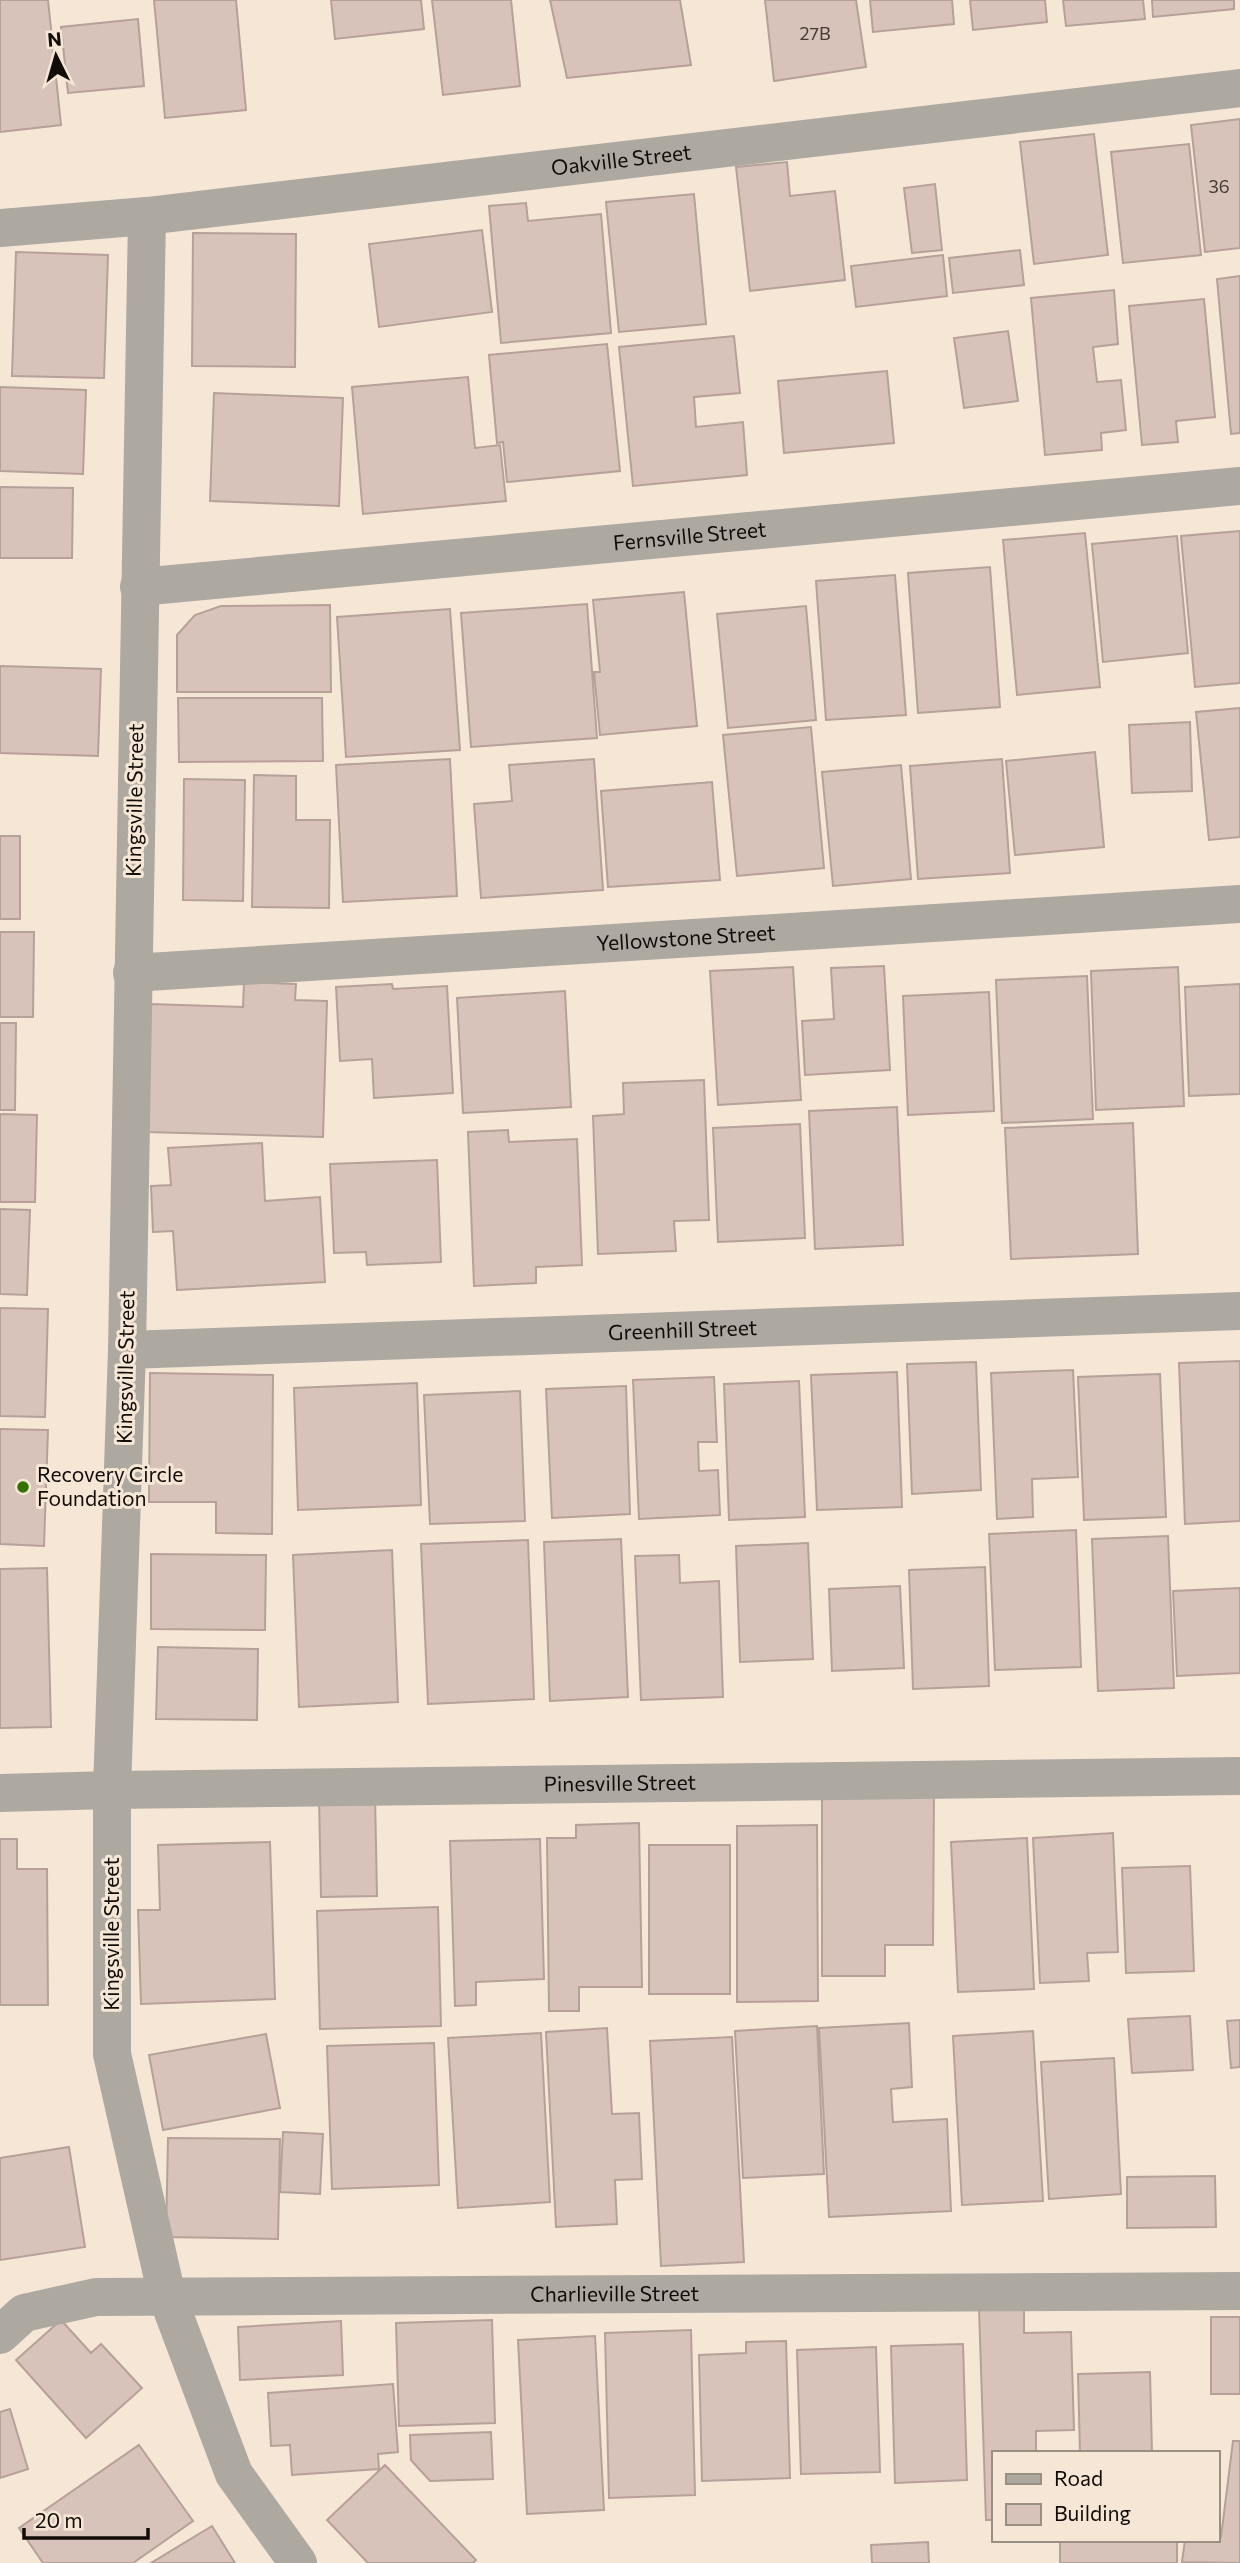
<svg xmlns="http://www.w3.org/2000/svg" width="1240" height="2563" font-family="Commissioner,sans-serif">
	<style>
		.building { fill: #d8c3ba; stroke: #b6a198; stroke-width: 2 }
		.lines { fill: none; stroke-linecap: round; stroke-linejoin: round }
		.street { stroke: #ada9a1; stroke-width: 38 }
		.poi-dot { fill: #347105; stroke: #f6e6d6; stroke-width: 2.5 }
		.labels { text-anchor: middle; stroke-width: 6; stroke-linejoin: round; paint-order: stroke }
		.number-label { font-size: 18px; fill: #433a34 }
		.street-label { font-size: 21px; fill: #110c07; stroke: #f6e6d6 }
		.poi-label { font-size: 21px; fill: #110c07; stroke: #f6e6d6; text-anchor: start }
	</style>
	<rect width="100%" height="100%" fill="#f6e6d6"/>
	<path class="building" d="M0,0h48l13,125 -61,7z
		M154,0h82l10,110 -81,8z
		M331,0h90l3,29 -89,10z
		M432,0h79l9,86 -77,9z
		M550,0h130l11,65 -124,13z
		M765,0h91l10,67 -92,14z
		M870,0h82l2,24 -81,8z
		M970,0h75l2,22 -74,8z
		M1063,0h80l2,19 -79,7z
		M1152,0h82v9l-81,8z
		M138,19l6,67 -76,7 -7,-66z
		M1240,119v129l-35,4 -14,-127z
		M1094,134l14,121 -74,9 -14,-122z
		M1189,144l12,111 -78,8 -12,-111z
		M787,162l3,34 45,-5 10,89 -95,11 -14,-124z
		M935,184l7,66 -30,3 -8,-65z
		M694,194l12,130 -87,8 -13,-130z
		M526,203l2,18 73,-7 10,119 -110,10 -12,-137z
		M482,230l10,82 -113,15 -10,-83z
		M193,233l103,1 -1,133 -103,-1z
		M1020,250l4,35 -71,8 -4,-35z
		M16,252l92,3 -4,123 -92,-2z
		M943,255l4,41 -91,11 -5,-41z
		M1240,276v157l-9,1 -14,-155z
		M1114,290l4,54 -25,3 4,35 24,-2 5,50 -25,3 1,17 -57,5 -14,-157z
		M1204,299l11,118 -39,4 2,21 -36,3 -13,-139z
		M1008,331l10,70 -54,7 -10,-70z
		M734,336l6,57 -46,4 2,30 47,-5 4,53 -114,11 -14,-139z
		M607,344l13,127 -113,11 -4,-40 -6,1 -8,-88z
		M887,371l7,72 -110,10 -6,-72z
		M468,377l7,71 25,-3 6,56 -143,13 -11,-127z
		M0,387l86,3 -3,84 -83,-3z
		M214,393l129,5 -4,108 -129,-5z
		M0,487l73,1 -1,70h-72z
		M1240,531v152l-45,4 -14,-151z
		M1085,533l15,154 -83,8 -14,-155z
		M1177,536l11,117 -85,9 -11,-118z
		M990,567l10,140 -82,6 -10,-140z
		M895,575l11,140 -80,5 -10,-139z
		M684,592l13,134 -97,9 -6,-63h6l-7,-72z
		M587,604l10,134 -126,9 -10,-134z
		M330,605l1,87h-154v-57l18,-20 26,-9z
		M806,606l10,114 -88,8 -11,-114z
		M450,609l10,141 -114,7 -9,-140z
		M0,666l101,3 -3,87 -98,-3z
		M178,698h144l1,63 -144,1z
		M1240,708v129l-31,3 -13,-128z
		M1190,722l2,69 -60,2 -3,-68z
		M811,727l13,141 -87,8 -14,-141z
		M1095,752l9,95 -89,8 -9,-94z
		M450,759l7,137 -114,6 -7,-137z
		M594,759l9,131 -122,8 -7,-94 38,-3 -3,-36z
		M1002,759l8,114 -92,6 -8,-113z
		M901,765l10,114 -78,7 -11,-114z
		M254,775l42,1v44h34l-1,88 -77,-1z
		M184,779l61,1 -2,121 -60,-1z
		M712,782l8,98 -112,7 -7,-96z
		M0,836h20v83h-20z
		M0,932h34l-1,85h-33z
		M884,966l6,104 -85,5 -3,-54 32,-2 -3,-51z
		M793,967l8,133 -83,5 -8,-134z
		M1178,967l6,139 -88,4 -5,-139z
		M1087,976l6,143 -91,4 -6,-143z
		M244,982l52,2 -1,16 32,1 -4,136 -176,-5 4,-128 92,3z
		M392,984l1,5 54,-3 6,107 -79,5 -2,-39 -32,2 -4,-74z
		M1240,984v110l-51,2 -4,-109z
		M565,991l6,116 -108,6 -6,-115z
		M989,992l5,119 -86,4 -5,-119z
		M0,1023h16l-1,87h-15z
		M704,1080l5,140 -35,1 2,30 -78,3 -5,-138 31,-2 -1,-31z
		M897,1107l6,138 -88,4 -6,-138z
		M0,1114l37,1 -2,87h-35z
		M1133,1123l5,131 -127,5 -6,-131z
		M800,1124l5,114 -87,4 -5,-114z
		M508,1130l1,12 68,-3 5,126 -46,2v16l-62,3 -6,-154z
		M262,1143l3,58 55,-4 5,85 -148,8 -4,-59 -20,1 -2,-46 20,-1 -3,-37z
		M437,1160l4,102 -74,3 -1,-13 -32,1 -4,-89z
		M0,1209l30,1 -3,85 -27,-1z
		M0,1308l48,1 -3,108 -45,-1z
		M1240,1361v160l-55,3 -6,-161z
		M976,1362l5,128 -69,4 -5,-130z
		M1073,1370l5,107 -46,2 1,38 -36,2 -6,-146z
		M897,1372l5,135 -85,3 -6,-135z
		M150,1373l123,2 -1,159 -56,-1v-31h-67z
		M1160,1374l6,143 -82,3 -6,-143z
		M714,1377l3,65h-19l1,29 19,-1 2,45 -81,4 -6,-139z
		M799,1381l6,136 -76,3 -5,-136z
		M417,1383l4,122 -123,5 -4,-122z
		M626,1386l4,128 -78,4 -6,-129z
		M520,1391l5,130 -95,3 -6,-129z
		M0,1429l48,1 -4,116 -44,-2z
		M1076,1530l5,137 -86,3 -6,-136z
		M1168,1536l6,152 -76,3 -6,-152z
		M621,1539l7,158 -78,4 -6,-159z
		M528,1540l6,159 -106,5 -7,-160z
		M808,1543l5,116 -73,3 -4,-116z
		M392,1550l6,152 -99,5 -6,-152z
		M151,1554l115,1 -1,75 -114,-1z
		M679,1555l1,28 39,-2 4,116 -82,3 -6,-144z
		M985,1567l4,119 -76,3 -4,-119z
		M47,1568l4,159 -51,1v-159z
		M900,1586l4,82 -72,3 -3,-82z
		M1240,1588v85l-63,3 -4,-85z
		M158,1647l100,2 -1,71 -101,-1z
		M934,1790l-1,155h-48v31h-63v-185z
		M375,1795l2,101 -56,1 -2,-100z
		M639,1823l3,164h-63v24h-30l-2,-173h29v-13z
		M817,1825l1,176 -81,1v-176z
		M1113,1833l5,119 -31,1 2,28 -49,2 -7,-145z
		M1027,1838l7,151 -76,3 -7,-150z
		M0,1839h17v30h30l1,136h-48z
		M540,1839l4,140 -68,3v23l-21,1 -5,-165z
		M270,1842l5,157 -134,5 -3,-94h22l-2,-65z
		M649,1845h81v149h-81z
		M1190,1866l4,105 -68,2 -4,-105z
		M438,1907l3,119 -121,3 -3,-118z
		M1190,2016l3,54 -61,3 -4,-54z
		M1240,2020v47l-9,1 -4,-47z
		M909,2023l3,64 -21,2 2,33 54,-3 4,92 -122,6 -10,-189z
		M817,2026l7,148 -81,4 -8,-147z
		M607,2028l5,86 27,-1 3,66 -27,1 2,44 -61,3 -10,-195z
		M1033,2031l10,170 -81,4 -9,-169z
		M541,2033l9,169 -92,6 -10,-170z
		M266,2034l14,74 -117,22 -14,-75z
		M732,2037l12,225 -83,4 -11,-225z
		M434,2043l5,142 -107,4 -5,-143z
		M1114,2058l7,136 -72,5 -8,-137z
		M283,2132l40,2 -3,60 -40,-2z
		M168,2138l112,1 -2,100 -112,-2z
		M69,2147l16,100 -85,13v-102z
		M1215,2176l1,51 -89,1v-51z
		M1024,2308v25l47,-1 3,98 -38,1v22h-43v67h-7l-7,-211z
		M1211,2317h29v77h-29z
		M61,2320l30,33 10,-9 41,44 -56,50 -70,-78z
		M492,2320l3,103 -96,3 -3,-103z
		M341,2321l2,54 -103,5 -2,-53z
		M691,2330l4,165 -86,3 -4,-165z
		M595,2336l9,174 -77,4 -9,-174z
		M786,2341l4,137 -88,3 -3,-126 47,-2v-11z
		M963,2344l4,136 -72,3 -4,-137z
		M876,2347l4,125 -79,2 -4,-124z
		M1150,2372l2,81h-72l-2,-79z
		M393,2384l5,68 -20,2 1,15 -87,6 -2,-30 -19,1 -3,-53z
		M10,2409l18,60 -28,9v-66z
		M491,2432l2,47 -63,2 -19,-21 -1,-25z
		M1233,2441h7v122l-58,-1 3,-22h32v-3h4z
		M139,2445l54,76 -60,42h-90l-24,-35z
		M385,2465l91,95 -3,3h-105l-41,-43z
		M212,2526l23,37h-84z
		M1060,2540h117v23h-117z
		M928,2542l1,21h-57l-1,-18z"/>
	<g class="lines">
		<g class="street">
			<path d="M147,216l-20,1134 -15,440v264l55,242 67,178 64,89"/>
			<path id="s1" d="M0,228l147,-12 1093,-128"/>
			<path id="s2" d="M139,587l1101,-101"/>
			<path id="s3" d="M132,973l1108,-69"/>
			<path id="s4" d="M127,1350l1113,-39"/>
			<path id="s5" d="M0,1793l112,-3 1128,-14"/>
			<path id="s6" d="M0,2335l24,-22 72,-16 1144,-6"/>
		</g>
	</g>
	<circle class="poi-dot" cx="23" cy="1487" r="7"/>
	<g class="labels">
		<g class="number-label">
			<text x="815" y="40">27B</text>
			<text x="1219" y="193">36</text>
		</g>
		<g class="street-label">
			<text dy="7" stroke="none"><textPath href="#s1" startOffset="625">Oakville Street</textPath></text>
			<text dy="7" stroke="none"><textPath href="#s2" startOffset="553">Fernsville Street</textPath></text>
			<text transform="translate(135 800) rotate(-89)" y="7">Kingsville Street</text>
			<text dy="7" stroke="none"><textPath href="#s3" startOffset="555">Yellowstone Street</textPath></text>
			<text dy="7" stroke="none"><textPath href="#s4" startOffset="556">Greenhill Street</textPath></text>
			<text transform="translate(126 1367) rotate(-89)" y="7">Kingsville Street</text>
			<text dy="7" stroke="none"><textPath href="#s5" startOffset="620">Pinesville Street</textPath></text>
			<text transform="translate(112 1934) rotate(-90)" y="7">Kingsville Street</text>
			<text dy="7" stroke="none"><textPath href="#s6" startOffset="625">Charlieville Street</textPath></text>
		</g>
		<g class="poi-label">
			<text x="37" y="1482">Recovery Circle<tspan x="37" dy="24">Foundation</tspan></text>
		</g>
	</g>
	<rect x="992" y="2451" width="228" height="91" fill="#f6e6d6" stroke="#9a8f83" stroke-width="2"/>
	<rect x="1006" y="2474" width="35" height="10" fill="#ada9a1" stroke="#9a8f83" stroke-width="2"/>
	<text x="1054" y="2486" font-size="21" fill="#110c07">Road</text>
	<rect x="1006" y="2504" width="35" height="21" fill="#d8c3ba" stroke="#9a8f83" stroke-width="2"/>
	<text x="1054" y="2521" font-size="21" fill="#110c07">Building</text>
	<g transform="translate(56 56) rotate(355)" stroke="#f6e6d6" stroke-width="5" paint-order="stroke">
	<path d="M0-5L12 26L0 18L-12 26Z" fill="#110c07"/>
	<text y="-10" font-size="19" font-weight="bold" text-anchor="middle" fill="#110c07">N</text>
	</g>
	<path d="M24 2528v10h124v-10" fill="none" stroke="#110c07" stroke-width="3.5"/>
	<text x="35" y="2528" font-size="21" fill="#110c07" stroke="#f6e6d6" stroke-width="5" paint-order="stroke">20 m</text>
</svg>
